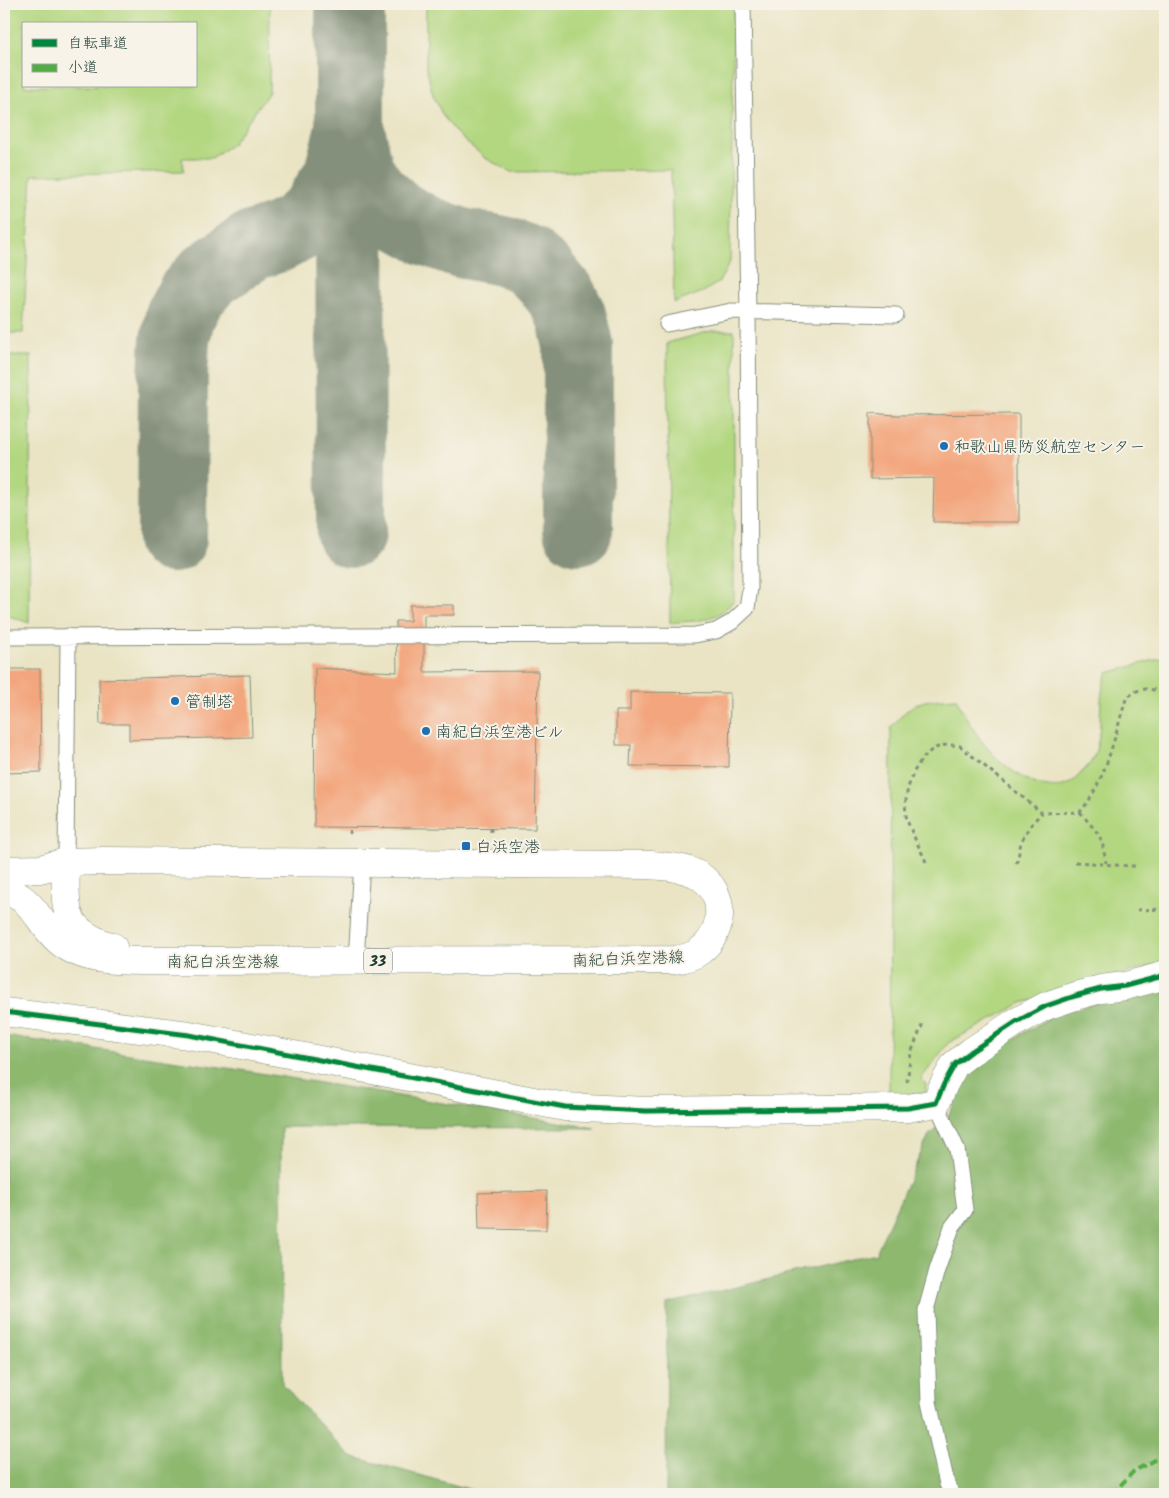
<svg xmlns="http://www.w3.org/2000/svg" width="1169" height="1498" font-family="Kalam,'Klee One',sans-serif">
	<style>
		.green { fill: #b2d780; stroke: #688a5a; fill-rule: evenodd }
		.forest { fill: #8db86e; stroke: #567a51 }
		.lines { fill: none; stroke-linecap: round; stroke-linejoin: round }
		.taxiway { stroke: #84907c; stroke-width: 70 }
		.building { fill: #f3a67d }
		.service-casing { stroke: #84907c; stroke-width: 17 }
		.minor-casing { stroke: #84907c; stroke-width: 29 }
		.primary-casing { stroke: #84907c; stroke-width: 29 }
		.path { stroke: #84907c; stroke-width: 3; stroke-dasharray: 4 4; stroke-linecap: butt }
		.service { stroke: #fff; stroke-width: 15 }
		.minor { stroke: #fff; stroke-width: 28 }
		.primary { stroke: #fff; stroke-width: 28 }
		.quiet { stroke: #52ad45; stroke-width: 4; stroke-dasharray: 8 4; stroke-linecap: butt }
		.cycleway-casing { stroke: #f7f3e8; stroke-width: 8 }
		.cycleway { stroke: #00873e; stroke-width: 5 }
		.poi-dot { fill: #1f6fb2; stroke: #f7f3e8; stroke-width: 2 }
		.labels { text-anchor: middle; stroke-width: 4; stroke-linejoin: round; paint-order: stroke }
		.shield { fill: #f7f3e8; stroke: #60746a; stroke-width: 1 }
		.shield-label { font-size: 15px; font-weight: bold; fill: #1f3d34 }
		.poi-label { font-size: 16px; fill: #1f3d34; stroke: #f7f3e8; text-anchor: start }
		.street-label { font-size: 16px; fill: #1f3d34; stroke: #f7f3e8 }
	</style>
	<rect width="100%" height="100%" fill="#f7f3e8"/>
	<filter id="ink" filterUnits="userSpaceOnUse"><feTurbulence type="fractalNoise" baseFrequency=".02" numOctaves="2"/><feDisplacementMap in="SourceGraphic" scale="10" xChannelSelector="R" yChannelSelector="G"/><feConvolveMatrix kernelMatrix="1 2 1 2 8 2 1 2 1" color-interpolation-filters="sRGB"/></filter>
	<filter id="wash" filterUnits="userSpaceOnUse"><feTurbulence type="fractalNoise" baseFrequency=".0096" numOctaves="4" result="noise"/><feDisplacementMap in="SourceGraphic" scale="20" xChannelSelector="R" yChannelSelector="G"/><feGaussianBlur stdDeviation="1.12" result="paint"/><feColorMatrix in="noise" values="0 0 0 0 0 0 0 0 0 0 0 0 0 0 0 0 0 1.4 0 .05"/><feComposite in="paint" operator="in"/></filter>
	<g filter="url(#wash)">
		<rect width="100%" height="100%" fill="#eae4c5"/>
		<path class="green" d="M4,4h266l-1,88 -37,52 -20,14h-30l2,13 -152,4 -9,158h-19zM24,24h172v62h-172z
			M426,4h308l-4,258 -11,20 -16,10 -29,11 -3,-133 -160,2 -26,-14 -28,-24 -14,-18 -10,-21 -7,-28z
			M711,331h23v269c-18,23 -37,20 -64,23l-3,-280z
			M4,356h27l-2,267 -25,-9z
			M1165,657v305l-143,41 -74,40 -27,36 5,5v8l-37,6 2,-370c24,-30 29,-27 65,-30 9,19 20,38 35,54 18,19 53,46 79,31 4,-2 8,-7 11,-10 3,-4 8,-7 10,-11 16,-28 3,-62 17,-89z"/>
		<path class="forest" d="M1165,982v512h-499l1,-190 209,-51 53,-118 20,-20 25,-53 78,-46z
			M4,1036l237,34 354,58 -314,-1 1,257 68,72 137,38h-483z"/>
		<g class="lines">
			<path class="taxiway" d="M350,130l9,41 15,23 24,21 27,15 36,13 42,8 22,8 19,16 18,22 9,18 7,30v185
				M350,150l1,383
				M172,538l1,-163 2,-35 5,-24 11,-21 18,-20 43,-29 27,-9 19,-10 18,-16 22,-35 12,-46v-126"/>
		</g>
		<g id="blocks">
			<path class="building" d="M870,413l25,2 124,-1v108h-86l1,-44 -64,1z
				M410,605h44v10h-30v57l114,-1 -3,158 -221,-2 1,-159 82,4 -1,-51h14z
				M4,669h36l1,103 -37,1z
				M250,675l2,62 -123,3v-16h-29l-1,-45z
				M630,692l100,1 -1,74 -99,-1 1,-21h-15v-34h14z
				M547,1191l-1,39 -67,-1 -1,-36z"/>
		</g>
	</g>
	<g filter="url(#ink)">
		<use href="#blocks" fill-opacity="0" stroke="#84907c" stroke-width="1"/>
		<g class="lines">
			<g class="service-casing">
				<path id="service" d="M667,324l64,-13 165,4
					M4,637l691,-2 21,-4 16,-9 15,-14 3,-20 -2,-276 -5,-308
					M60,861l6,1 2,-226
					M356,961l6,-98
					M936,1103l21,46 8,61 -13,17 -15,43 -11,40 3,92 18,82 5,10"/>
			</g>
			<g class="minor-casing">
				<path id="minor" d="M4,1012l185,23 376,72 81,4 262,-3 28,-5 8,-19 11,-20 17,-13 44,-29 30,-16 29,-10 26,-7 24,-3 34,-9 6,-3"/>
			</g>
			<g class="primary-casing">
				<path id="primary" d="M66,862c-1,48 -5,69 47,85
					M4,870l36,-1 26,-7 38,-1 548,4c15,2 33,2 46,10 29,17 27,57 2,76 -8,6 -17,8 -26,9l-504,1c-36,-1 -81,5 -111,-20 -22,-19 -24,-42 -55,-51"/>
			</g>
			<path class="path" d="M1080,812l16,19 6,10 4,22
				M491,828v8
				M349,834l1,-7
				M926,862c-6,-14 -14,-28 -19,-42 -6,-23 7,-64 31,-73 7,-3 15,-2 22,-1l82,67 38,-1c25,-28 35,-77 46,-113 14,-14 22,-10 39,-7
				M1075,862c22,1 42,4 63,4
				M1016,863c3,-7 3,-13 5,-20 4,-11 12,-22 21,-30
				M1137,910l28,-1
				M907,1082l4,-29 12,-30"/>
			<use href="#service" class="service"/>
			<use href="#minor" class="minor"/>
			<use href="#primary" class="primary"/>
			<path class="quiet" d="M1112,1494l22,-23 31,-17"/>
			<g class="cycleway-casing">
				<path id="cycleway" d="M4,1012l185,23 376,72 81,4 262,-3 28,-5 8,-19 11,-20 17,-13 44,-29 30,-16 29,-10 26,-7 24,-3 34,-9 6,-3"/>
			</g>
			<use href="#cycleway" class="cycleway"/>
		</g>
	</g>
	<g class="poi-dot">
		<circle cx="944" cy="446" r="5"/>
		<circle cx="175" cy="701" r="5"/>
		<circle cx="426" cy="731" r="5"/>
		<rect x="461" y="841" width="10" height="10" rx="2.5"/>
	</g>
	<g class="labels">
		<rect class="shield" x="364" y="948.5" width="28" height="25" rx="4"/>
		<g class="shield-label">
			<text x="378" y="966">33</text>
		</g>
		<g class="poi-label">
			<text x="954" y="452">和歌山県防災航空センター</text>
			<text x="185" y="707">管制塔</text>
			<text x="436" y="737">南紀白浜空港ビル</text>
			<text x="476" y="852">白浜空港</text>
		</g>
		<g class="street-label">
			<text transform="translate(628 958) rotate(-2)" y="6">南紀白浜空港線</text>
			<text x="223" y="967">南紀白浜空港線</text>
		</g>
	</g>
	<rect width="1169" height="1498" fill="none" stroke="#f7f3e8" stroke-width="20"/>
	<rect x="22" y="22" width="175" height="65" fill="#f7f3e8" stroke="#a1aaa0"/>
	<rect x="32" y="39" width="25" height="8" fill="#00873e" stroke="#a1aaa0"/>
	<text x="68" y="48" font-size="15" fill="#1f3d34">自転車道</text>
	<rect x="32" y="64" width="25" height="8" fill="#52ad45" stroke="#a1aaa0"/>
	<text x="68" y="72" font-size="15" fill="#1f3d34">小道</text>
</svg>
